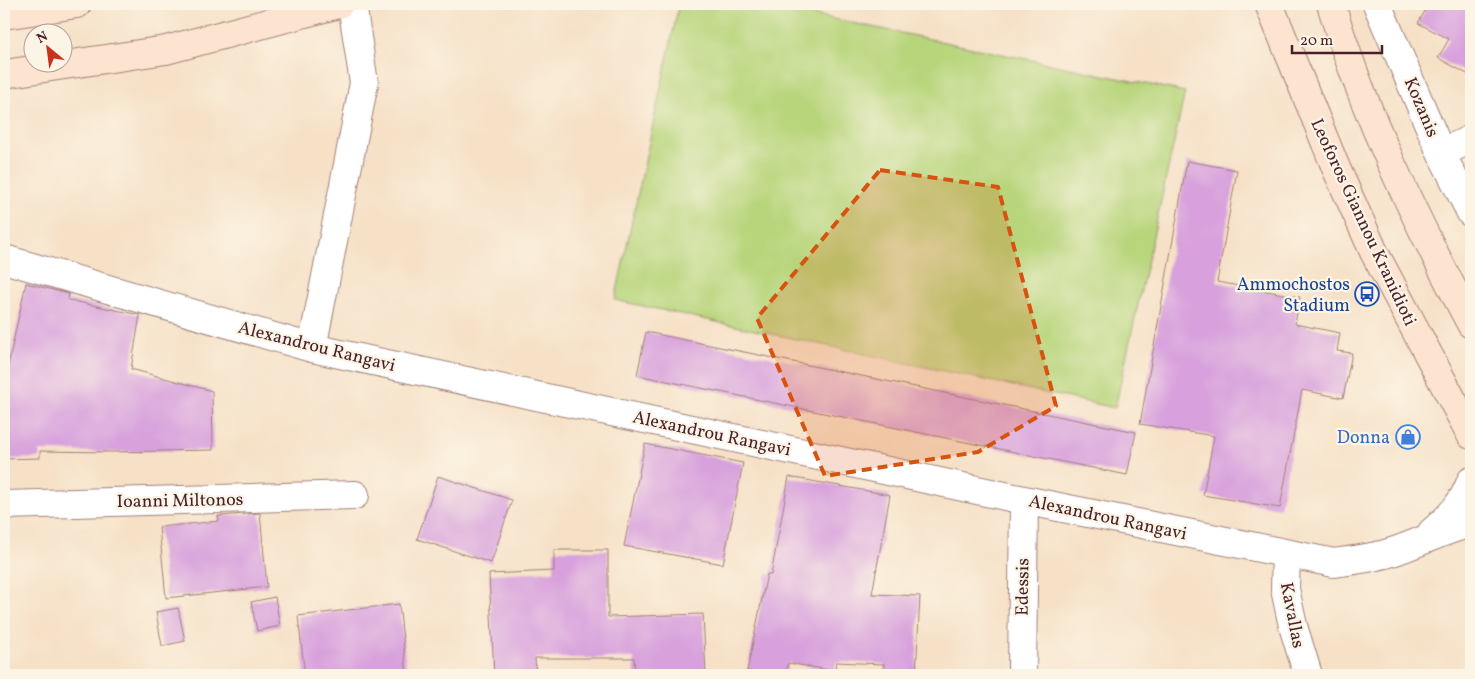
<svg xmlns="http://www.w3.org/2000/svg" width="1475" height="679" font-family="Vollkorn,serif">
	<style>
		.green { fill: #b8d57c; stroke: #817a54 }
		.building { fill: #d8a1dd }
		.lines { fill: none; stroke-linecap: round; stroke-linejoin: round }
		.street-casing { stroke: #a08079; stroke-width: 30 }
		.secondary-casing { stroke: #a08079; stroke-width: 30 }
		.street { stroke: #fff; stroke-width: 28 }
		.secondary { stroke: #fde4d1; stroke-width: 28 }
		.marked { fill: #d8530f; fill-opacity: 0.2; stroke: #d8530f; stroke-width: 4; stroke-dasharray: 10 6; stroke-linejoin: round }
		.labels { text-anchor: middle; stroke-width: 4.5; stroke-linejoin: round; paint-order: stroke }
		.street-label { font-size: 18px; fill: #4a1f2b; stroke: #fcf5e5 }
		.transit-label { font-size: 18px; fill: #164399; stroke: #fcf5e5; text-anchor: end }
		.shop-label { font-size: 18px; fill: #366cbe; stroke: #fcf5e5; text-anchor: end }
	</style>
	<rect width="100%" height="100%" fill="#fcf5e5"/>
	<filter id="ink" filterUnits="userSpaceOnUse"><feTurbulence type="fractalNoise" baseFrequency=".02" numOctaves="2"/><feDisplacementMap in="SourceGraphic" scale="10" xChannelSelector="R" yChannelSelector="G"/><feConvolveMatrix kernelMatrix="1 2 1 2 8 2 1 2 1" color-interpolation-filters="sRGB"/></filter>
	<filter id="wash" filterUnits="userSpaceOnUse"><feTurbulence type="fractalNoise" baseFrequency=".0096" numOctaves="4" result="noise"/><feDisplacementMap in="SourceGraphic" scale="20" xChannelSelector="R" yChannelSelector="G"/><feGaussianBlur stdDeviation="1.12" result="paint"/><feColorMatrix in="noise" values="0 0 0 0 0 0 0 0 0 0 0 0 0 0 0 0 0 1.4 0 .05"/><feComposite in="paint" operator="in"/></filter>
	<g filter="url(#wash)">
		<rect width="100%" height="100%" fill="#f6e1c7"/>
		<path class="green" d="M679,4h82l424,88 -70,316 -500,-108z"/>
		<g id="blocks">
			<path class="building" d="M1429,4h42v72l-33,-18 11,-19 -31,-16z
				M1187,161l50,9 -20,112 83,15 -5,27 45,9 -3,18 15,2 -9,45 -41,-8 -22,118 -77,-13 11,-59 -74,-12z
				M26,283l43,11 -1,6 72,15 -9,54 81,22 1,59 -103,2 -70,-1v7l-36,1v-75z
				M646,332l490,100 -9,43 -490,-100z
				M645,444l98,19 -20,101 -99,-18z
				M438,476l74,24 -21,63 -74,-24z
				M789,477l101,18 -18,99 48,2 -4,79h-32v-11l-48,-2 -1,9 -47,-8 -2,12h-20l-19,-4 20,-97 4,1z
				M260,513l7,74 -101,11 -7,-71 60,-6 -1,-5z
				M554,550h54v67l95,-3 3,61h-71l-1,-17h-99l1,17h-42l-5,-101 65,-3z
				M275,597l5,29 -23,5 -6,-29z
				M399,604l8,71h-102l-7,-59z
				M178,608l7,33 -23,5 -6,-34z"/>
		</g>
	</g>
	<g filter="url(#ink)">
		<use href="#blocks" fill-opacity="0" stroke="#a08079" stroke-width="1"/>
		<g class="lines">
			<g class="street-casing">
				<path id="street" d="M1377,4l64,149 30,60
					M1441,153l30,-14
					M4,259l308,89 712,152 310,63c21,-3 41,-5 61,-12 26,-9 49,-21 76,-28
					M312,348l52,-265 -12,-79
					M4,505l351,-10
					M1432,532c17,-15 31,-28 39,-51
					M1286,554l-1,35 8,37 15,49
					M1022,675l2,-175"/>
			</g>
			<g class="secondary-casing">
				<path id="secondary" d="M1269,4l67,164 38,84 97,183
					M1331,4c33,111 86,218 140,320
					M4,15l73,-11
					M4,74l162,-24 173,-46"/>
			</g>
			<use href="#street" class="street"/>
			<use href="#secondary" class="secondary"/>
		</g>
	</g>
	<path class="marked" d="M880,170l118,17 58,219 -78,46 -153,24 -68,-158z"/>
	<defs>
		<g id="bus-ring" transform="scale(1.25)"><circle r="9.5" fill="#fcf5e5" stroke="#1a4fb4" stroke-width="1.5"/><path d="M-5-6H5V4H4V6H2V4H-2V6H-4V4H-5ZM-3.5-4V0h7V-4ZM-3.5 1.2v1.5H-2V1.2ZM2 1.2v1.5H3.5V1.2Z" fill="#1a4fb4"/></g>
		<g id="shop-ring" transform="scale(1.25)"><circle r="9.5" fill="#fcf5e5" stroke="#3f7fe0" stroke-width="1.5"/><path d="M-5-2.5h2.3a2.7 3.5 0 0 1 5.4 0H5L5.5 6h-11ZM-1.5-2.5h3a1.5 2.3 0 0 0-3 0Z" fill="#3f7fe0"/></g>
	</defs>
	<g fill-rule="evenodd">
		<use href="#bus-ring" x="1367" y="294"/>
		<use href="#shop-ring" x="1408" y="437"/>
	</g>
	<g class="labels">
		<g class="street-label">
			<text transform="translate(1422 107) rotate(67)" y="6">Kozanis</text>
			<text transform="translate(1364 222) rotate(65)" y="6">Leoforos Giannou Kranidioti</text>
			<text transform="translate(317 346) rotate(14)" y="6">Alexandrou Rangavi</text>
			<text transform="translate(712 433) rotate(12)" y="6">Alexandrou Rangavi</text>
			<text transform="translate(180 500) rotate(-1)" y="6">Ioanni Miltonos</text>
			<text transform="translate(1108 517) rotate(12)" y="6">Alexandrou Rangavi</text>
			<text transform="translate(1022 587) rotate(-89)" y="6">Edessis</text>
			<text transform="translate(1293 615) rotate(79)" y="6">Kavallas</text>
		</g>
		<g class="transit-label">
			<text x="1350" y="290">Ammochostos<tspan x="1350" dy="21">Stadium</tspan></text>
		</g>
		<g class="shop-label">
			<text x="1390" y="443">Donna</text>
		</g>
	</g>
	<rect width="1475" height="679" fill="none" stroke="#fcf5e5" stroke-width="20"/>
	<g transform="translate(48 48) rotate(331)"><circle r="24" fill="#fcf5e5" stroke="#b59f9b"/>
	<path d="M0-4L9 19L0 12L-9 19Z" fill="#c8321e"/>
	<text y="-8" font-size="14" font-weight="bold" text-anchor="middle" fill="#4a1f2b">N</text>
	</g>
	<path d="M1292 45v8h90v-8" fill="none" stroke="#4a1f2b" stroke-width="2.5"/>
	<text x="1300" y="45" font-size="15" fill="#4a1f2b" stroke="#fcf5e5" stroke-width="4" paint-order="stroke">20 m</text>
</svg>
